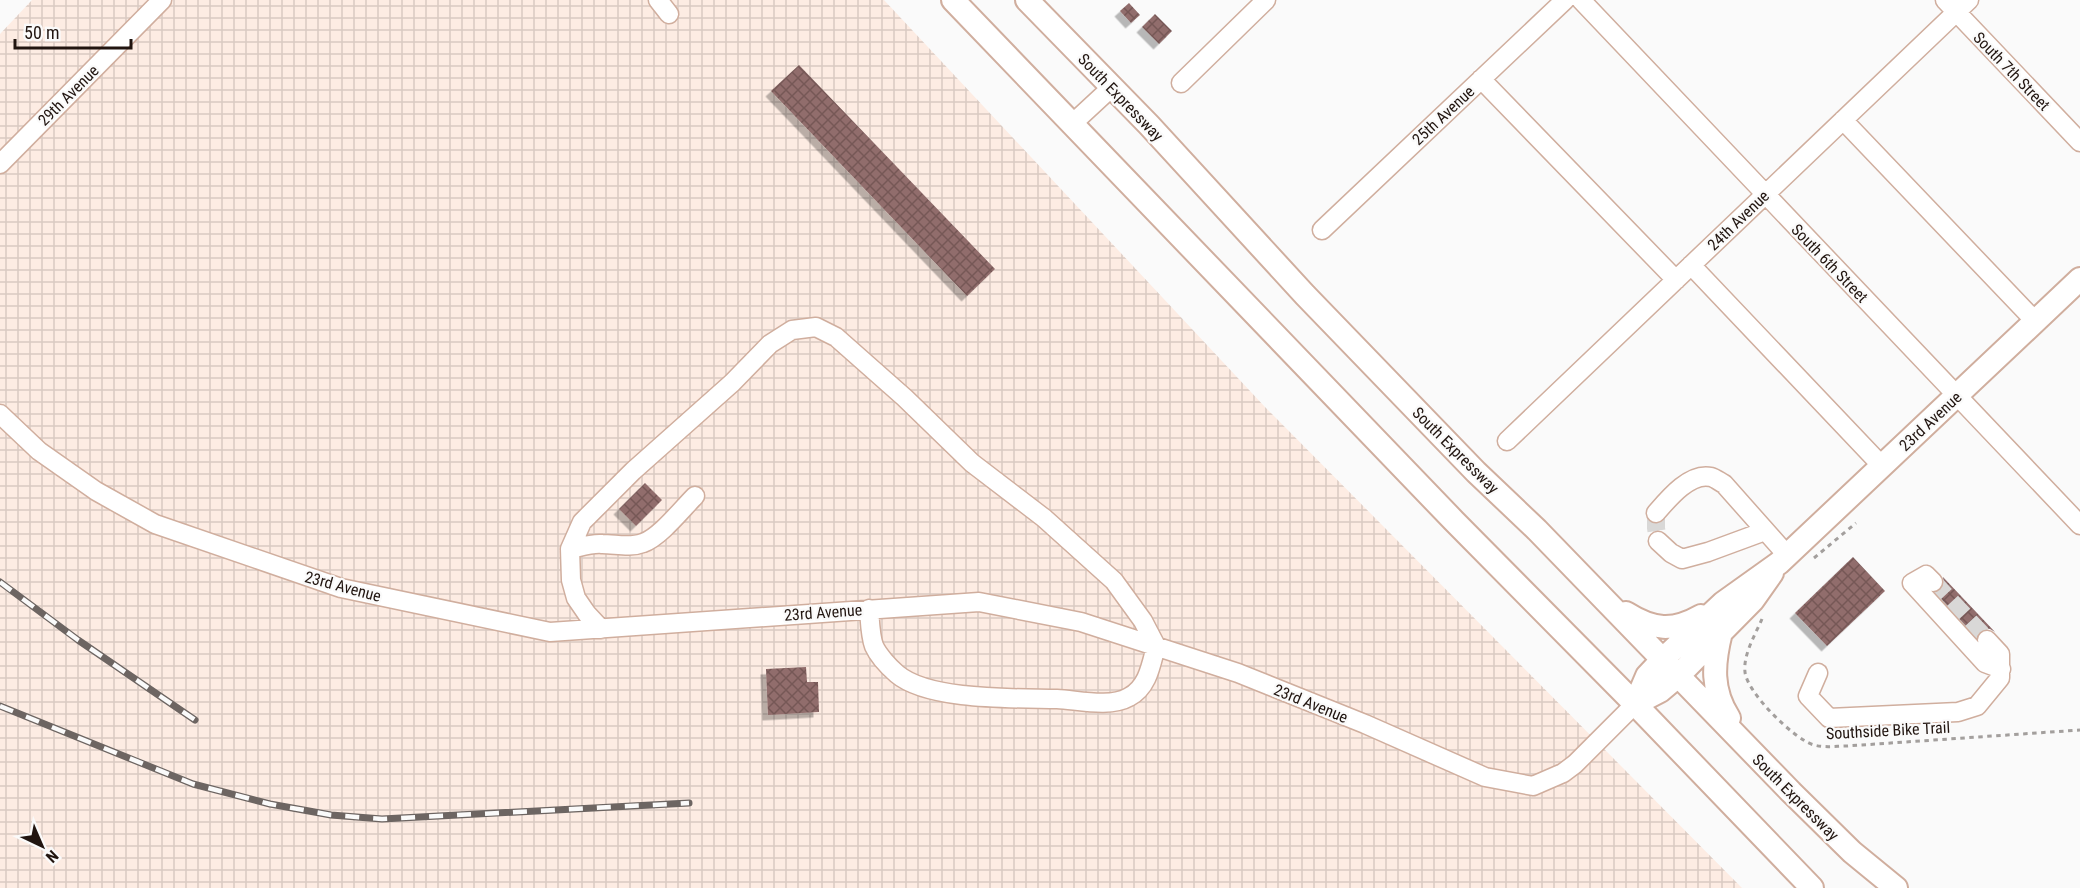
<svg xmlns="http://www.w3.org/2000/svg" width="2080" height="888" font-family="'Roboto Condensed',sans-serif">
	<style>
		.industrial { fill: url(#industrial-grid) }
		.building { fill: url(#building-cross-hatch); filter: url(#shadow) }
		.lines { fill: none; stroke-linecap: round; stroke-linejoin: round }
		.minor-tunnel { stroke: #d9d8d7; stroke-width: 18; stroke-dasharray: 18 9; stroke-linecap: butt }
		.minor-casing { stroke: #d0ae9e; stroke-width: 21 }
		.major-casing { stroke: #d0ae9e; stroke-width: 26 }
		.path { stroke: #a39f9d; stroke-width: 3; stroke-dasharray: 4.5 4.5; stroke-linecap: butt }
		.minor { stroke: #fff; stroke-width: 18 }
		.major { stroke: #fff; stroke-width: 22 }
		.rail-casing { stroke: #6d6562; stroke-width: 7 }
		.rail { stroke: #fafafa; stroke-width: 4.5; stroke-dasharray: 14; stroke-linecap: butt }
		.labels { text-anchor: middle; stroke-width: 4.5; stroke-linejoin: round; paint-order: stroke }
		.street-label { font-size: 16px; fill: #211510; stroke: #fafafa }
	</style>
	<defs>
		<pattern id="industrial-grid" width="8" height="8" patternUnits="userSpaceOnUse" patternTransform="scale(1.5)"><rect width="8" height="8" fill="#fdece3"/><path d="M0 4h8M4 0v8" fill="none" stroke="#d9cac2"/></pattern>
		<pattern id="building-cross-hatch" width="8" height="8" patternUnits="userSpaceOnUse" patternTransform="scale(1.5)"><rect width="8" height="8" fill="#916d6c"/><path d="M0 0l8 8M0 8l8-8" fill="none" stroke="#765857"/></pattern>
		<filter id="shadow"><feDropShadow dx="-5.5" dy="5.5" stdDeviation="0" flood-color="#0004"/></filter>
	</defs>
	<rect width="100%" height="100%" fill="#fafafa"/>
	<path class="industrial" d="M32,0h852l381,407 477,481h-1742v-854z"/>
	<path class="building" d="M1129,3l11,12 -9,8 -11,-12z
		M1155,14l17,17 -13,13 -17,-17z
		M799,65l196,204 -28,27 -196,-205z
		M645,483l17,17 -26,26 -17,-17z
		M1853,557l32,34 -58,55 -32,-33z
		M1943,577l52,55 -5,-3h-6l-8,8 -40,-44 8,-8z
		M806,667l1,15h11l1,30 -51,3 -2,-46z"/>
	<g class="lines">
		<path class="minor-tunnel" d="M1656,513v15l2,13
			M1933,582l54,58"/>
		<g class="minor-casing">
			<path id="minor" d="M658,0l11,14
				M1581,0l499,525
				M1945,0l135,142
				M1481,79l195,201
				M1181,83l85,-83
				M1843,120l192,201
				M1072,124l40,-37
				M0,164l162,-164
				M1322,230l243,-230
				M1691,265l191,201
				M0,414l39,37 57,40 59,33 186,64 209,44 429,-30 102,20 157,51 127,51 120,53 48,9 30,-13 12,-9 60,-60
				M1507,441l462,-441
				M1656,513c12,-14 34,-41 55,-36 4,1 9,5 13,7l63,71
				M1658,541l13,12 11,6 26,-7 57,-21
				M570,549c10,-2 22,-6 32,-5 14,0 28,4 41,-1 17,-6 38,-33 52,-47
				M1933,582l-7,-7 -14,8 73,80 16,6
				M601,629l-14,-15 -11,-16 -5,-18 -1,-31 12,-27 51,-51 99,-88 38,-39 22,-14 24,-3 20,10 69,61 67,65 72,55 70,63 29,40 13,25c-5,19 -8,41 -27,51 -19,11 -51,3 -72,2 -41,-1 -128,2 -160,-25 -8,-7 -19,-19 -23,-28 -4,-11 -4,-26 -5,-37
				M1818,673l-10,23 21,22 129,-6 19,-6 23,-28v-24l-13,-14"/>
		</g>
		<g class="major-casing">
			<path id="major" d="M953,0l501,521 181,183 177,184
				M1027,0l122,125 156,170 171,177 61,58 254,262 61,60 44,36
				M1626,613c27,17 47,19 75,3
				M1721,632c-8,32 -10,58 8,86
				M1635,704l12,-28 16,-17 60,-56 56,-40 301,-284
				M1635,704l25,-13 19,-16 74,-75 19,-27"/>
		</g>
		<path class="path" d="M1814,558l42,-35
			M1762,619c-7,16 -19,36 -17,53 2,21 50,68 69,73 11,3 22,1 33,1l233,-16"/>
		<use href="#minor" class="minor"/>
		<use href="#major" class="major"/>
		<g class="rail-casing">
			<path id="rail" d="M0,582l78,58 117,80
				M0,706l193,78 77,20 61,11 51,4 307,-16"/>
		</g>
		<use href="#rail" class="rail"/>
	</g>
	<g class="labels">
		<g class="street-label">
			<text transform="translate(2012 71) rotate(46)" y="6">South 7th Street</text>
			<text transform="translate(68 95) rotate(-45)" y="6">29th Avenue</text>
			<text transform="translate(1121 97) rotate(46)" y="6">South Expressway</text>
			<text transform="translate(1443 115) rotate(-43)" y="6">25th Avenue</text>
			<text transform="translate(1738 220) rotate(-44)" y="6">24th Avenue</text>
			<text transform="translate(1830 263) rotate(46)" y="6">South 6th Street</text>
			<text transform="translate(1930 421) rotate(-43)" y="6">23rd Avenue</text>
			<text transform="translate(1456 450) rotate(45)" y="6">South Expressway</text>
			<text transform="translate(343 586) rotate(15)" y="6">23rd Avenue</text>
			<text transform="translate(823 612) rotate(-4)" y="6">23rd Avenue</text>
			<text transform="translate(1311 703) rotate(22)" y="6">23rd Avenue</text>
			<text transform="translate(1888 730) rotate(-3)" y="6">Southside Bike Trail</text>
			<text transform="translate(1796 797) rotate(45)" y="6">South Expressway</text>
		</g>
	</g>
	<g transform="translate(42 846) rotate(136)" stroke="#fafafa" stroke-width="4.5" paint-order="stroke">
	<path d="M0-4.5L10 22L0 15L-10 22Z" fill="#211510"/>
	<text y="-9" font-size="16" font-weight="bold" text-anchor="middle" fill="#211510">N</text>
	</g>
	<path d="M15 39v9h116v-9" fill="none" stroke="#211510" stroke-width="3"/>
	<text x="24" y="39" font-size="18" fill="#211510" stroke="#fafafa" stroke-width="4.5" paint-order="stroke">50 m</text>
</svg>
